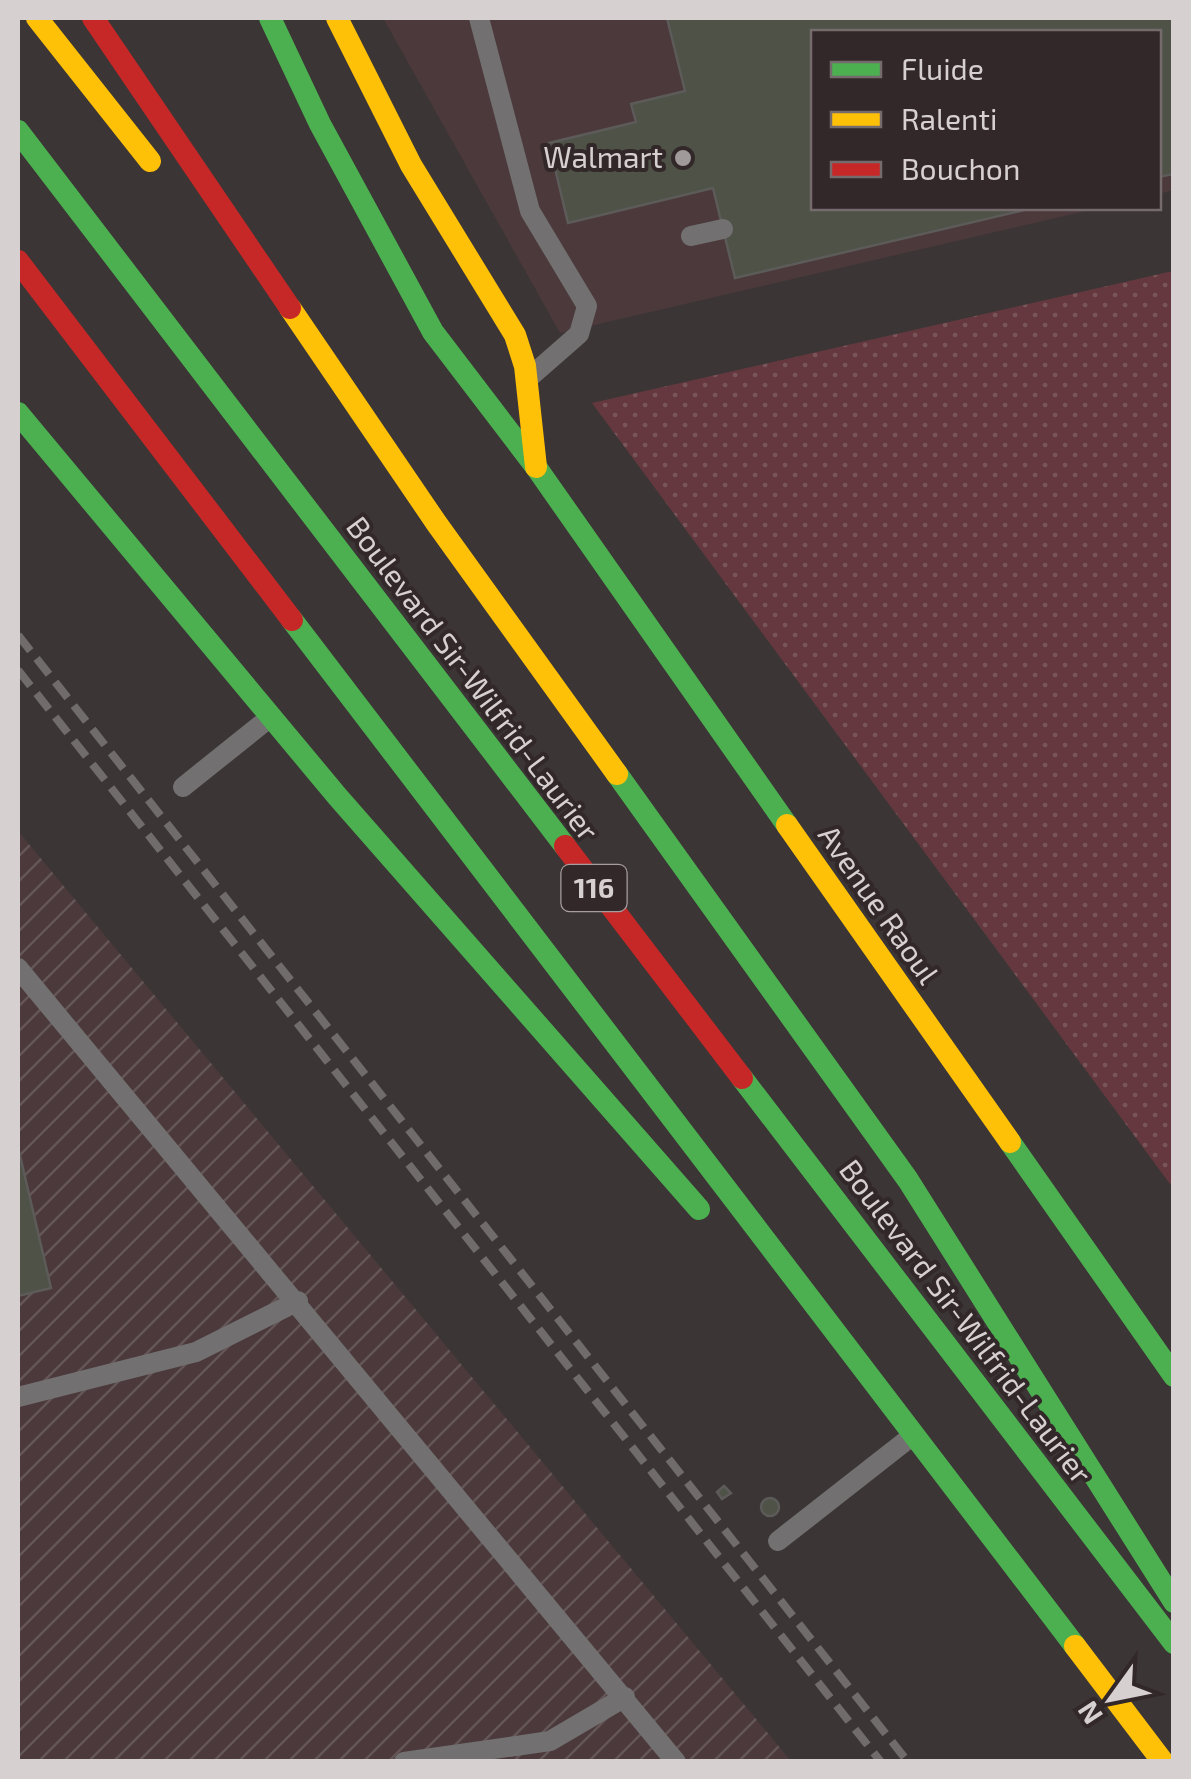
<svg xmlns="http://www.w3.org/2000/svg" width="1191" height="1779" font-family="'Exo 2',sans-serif">
	<style>
		.built { fill: #4b393b }
		.industrial { fill: url(#industrial-furrows) }
		.grass { fill: url(#grass-dots) }
		.building { fill: #4e5247; stroke: #5d5b5a; stroke-width: 2.5 }
		.lines { fill: none; stroke-linecap: round; stroke-linejoin: round }
		.lane { stroke: #727070; stroke-width: 20 }
		.fast { stroke: #4caf50; stroke-width: 22 }
		.slow { stroke: #ffc107; stroke-width: 22 }
		.jam { stroke: #c62828; stroke-width: 22 }
		.rail { stroke: #716c6c; stroke-width: 8; stroke-dasharray: 20 10; stroke-linecap: butt }
		.poi-dot { fill: #a09a9a; stroke: #332829; stroke-width: 4 }
		.labels { text-anchor: middle; stroke-width: 8; stroke-linejoin: round; paint-order: stroke }
		.shield { fill: #332829; stroke: #a69e9e; stroke-width: 2.5 }
		.shield-label { font-size: 28px; font-weight: bold; fill: #d7d0d0 }
		.poi-label { font-size: 30px; fill: #d7d0d0; stroke: #332829; text-anchor: end }
		.street-label { font-size: 30px; fill: #d7d0d0; stroke: #332829 }
	</style>
	<defs>
		<pattern id="industrial-furrows" width="10" height="10" patternUnits="userSpaceOnUse" patternTransform="scale(2.5)"><rect width="10" height="10" fill="#4b393b"/><path d="M-1 1l2-2M0 10L10 0M9 11l2-2" fill="none" stroke="#645556"/></pattern>
		<pattern id="grass-dots" width="8" height="8" patternUnits="userSpaceOnUse" patternTransform="scale(2.5)"><rect width="8" height="8" fill="#64383e"/><path d="M2 2h.1M6 6h.1" fill="none" stroke="#795459" stroke-width="1.8" stroke-linecap="round"/></pattern>
	</defs>
	<rect width="100%" height="100%" fill="#3b3535"/>
	<path class="built" d="M383,18h790v172l-14,4 -1,-162h-344v176h285l-539,125z"/>
	<path class="industrial" d="M18,831l773,930h-773z"/>
	<path class="grass" d="M1173,271h1l-1,917 -581,-785z"/>
	<path class="building" d="M667,18h507v156l-16,3v-145h-344v176h219l-298,70 -22,-90 -145,35 -19,-80 87,-21 -5,-18 54,-13z
		M18,1147l33,141 -33,8z
		M724,1486l7,7 -9,6 -5,-7z
		M761 1507a9 9 0 1 1 18 0a9 9 0 1 1-18 0Z"/>
	<g class="lines">
		<path class="lane" d="M479,18l51,193 57,95 -8,28 -48,42
			M691,236l32,-7
			M183,787l85,-68
			M18,968l658,794
			M18,1397l178,-45 102,-51
			M778,1541l134,-105
			M404,1762l146,-21 75,-44"/>
		<path class="fast" d="M270,18l50,106 113,208 103,135 251,358
			M18,131l547,715
			M18,413l319,383 362,413
			M292,620l783,1026
			M617,774l291,406 266,422
			M742,1078l432,565
			M1010,1142l164,234"/>
		<path class="slow" d="M37,18l113,143
			M337,18l74,147 104,170 10,31 11,101
			M290,308l147,216 180,250
			M787,825l223,317
			M1075,1646l88,116"/>
		<path class="jam" d="M93,18l197,290
			M18,261l274,359
			M565,846l177,232"/>
		<path class="rail" d="M18,635l890,1127
			M18,670l863,1092"/>
	</g>
	<circle class="poi-dot" cx="683" cy="158" r="10"/>
	<g class="labels">
		<rect class="shield" x="561.5" y="865" width="65" height="46" rx="8"/>
		<g class="shield-label">
			<text x="594" y="898">116</text>
		</g>
		<g class="poi-label">
			<text x="663" y="168">Walmart</text>
		</g>
		<g class="street-label">
			<text transform="translate(472 679) rotate(53)" y="10">Boulevard Sir-Wilfrid-Laurier</text>
			<text transform="translate(878 905) rotate(55)" y="10">Avenue Raoul</text>
			<text transform="translate(965 1322) rotate(53)" y="10">Boulevard Sir-Wilfrid-Laurier</text>
		</g>
	</g>
	<rect width="1191" height="1779" fill="none" stroke="#d7d0d0" stroke-width="40"/>
	<rect x="811" y="30" width="350" height="180" fill="#332829" stroke="#756b6c" stroke-width="2.5"/>
	<rect x="831" y="62" width="50" height="15" fill="#4caf50" stroke="#756b6c" stroke-width="2.5"/>
	<text x="901" y="80" font-size="30" fill="#d7d0d0">Fluide</text>
	<rect x="831" y="112" width="50" height="15" fill="#ffc107" stroke="#756b6c" stroke-width="2.5"/>
	<text x="901" y="130" font-size="30" fill="#d7d0d0">Ralenti</text>
	<rect x="831" y="162" width="50" height="15" fill="#c62828" stroke="#756b6c" stroke-width="2.5"/>
	<text x="901" y="180" font-size="30" fill="#d7d0d0">Bouchon</text>
	<g transform="translate(1111 1699) rotate(237)" stroke="#332829" stroke-width="8" paint-order="stroke">
	<path d="M0-8L18 38L0 25L-18 38Z" fill="#d7d0d0"/>
	<text y="-15" font-size="28" font-weight="bold" text-anchor="middle" fill="#d7d0d0">N</text>
	</g>
</svg>
